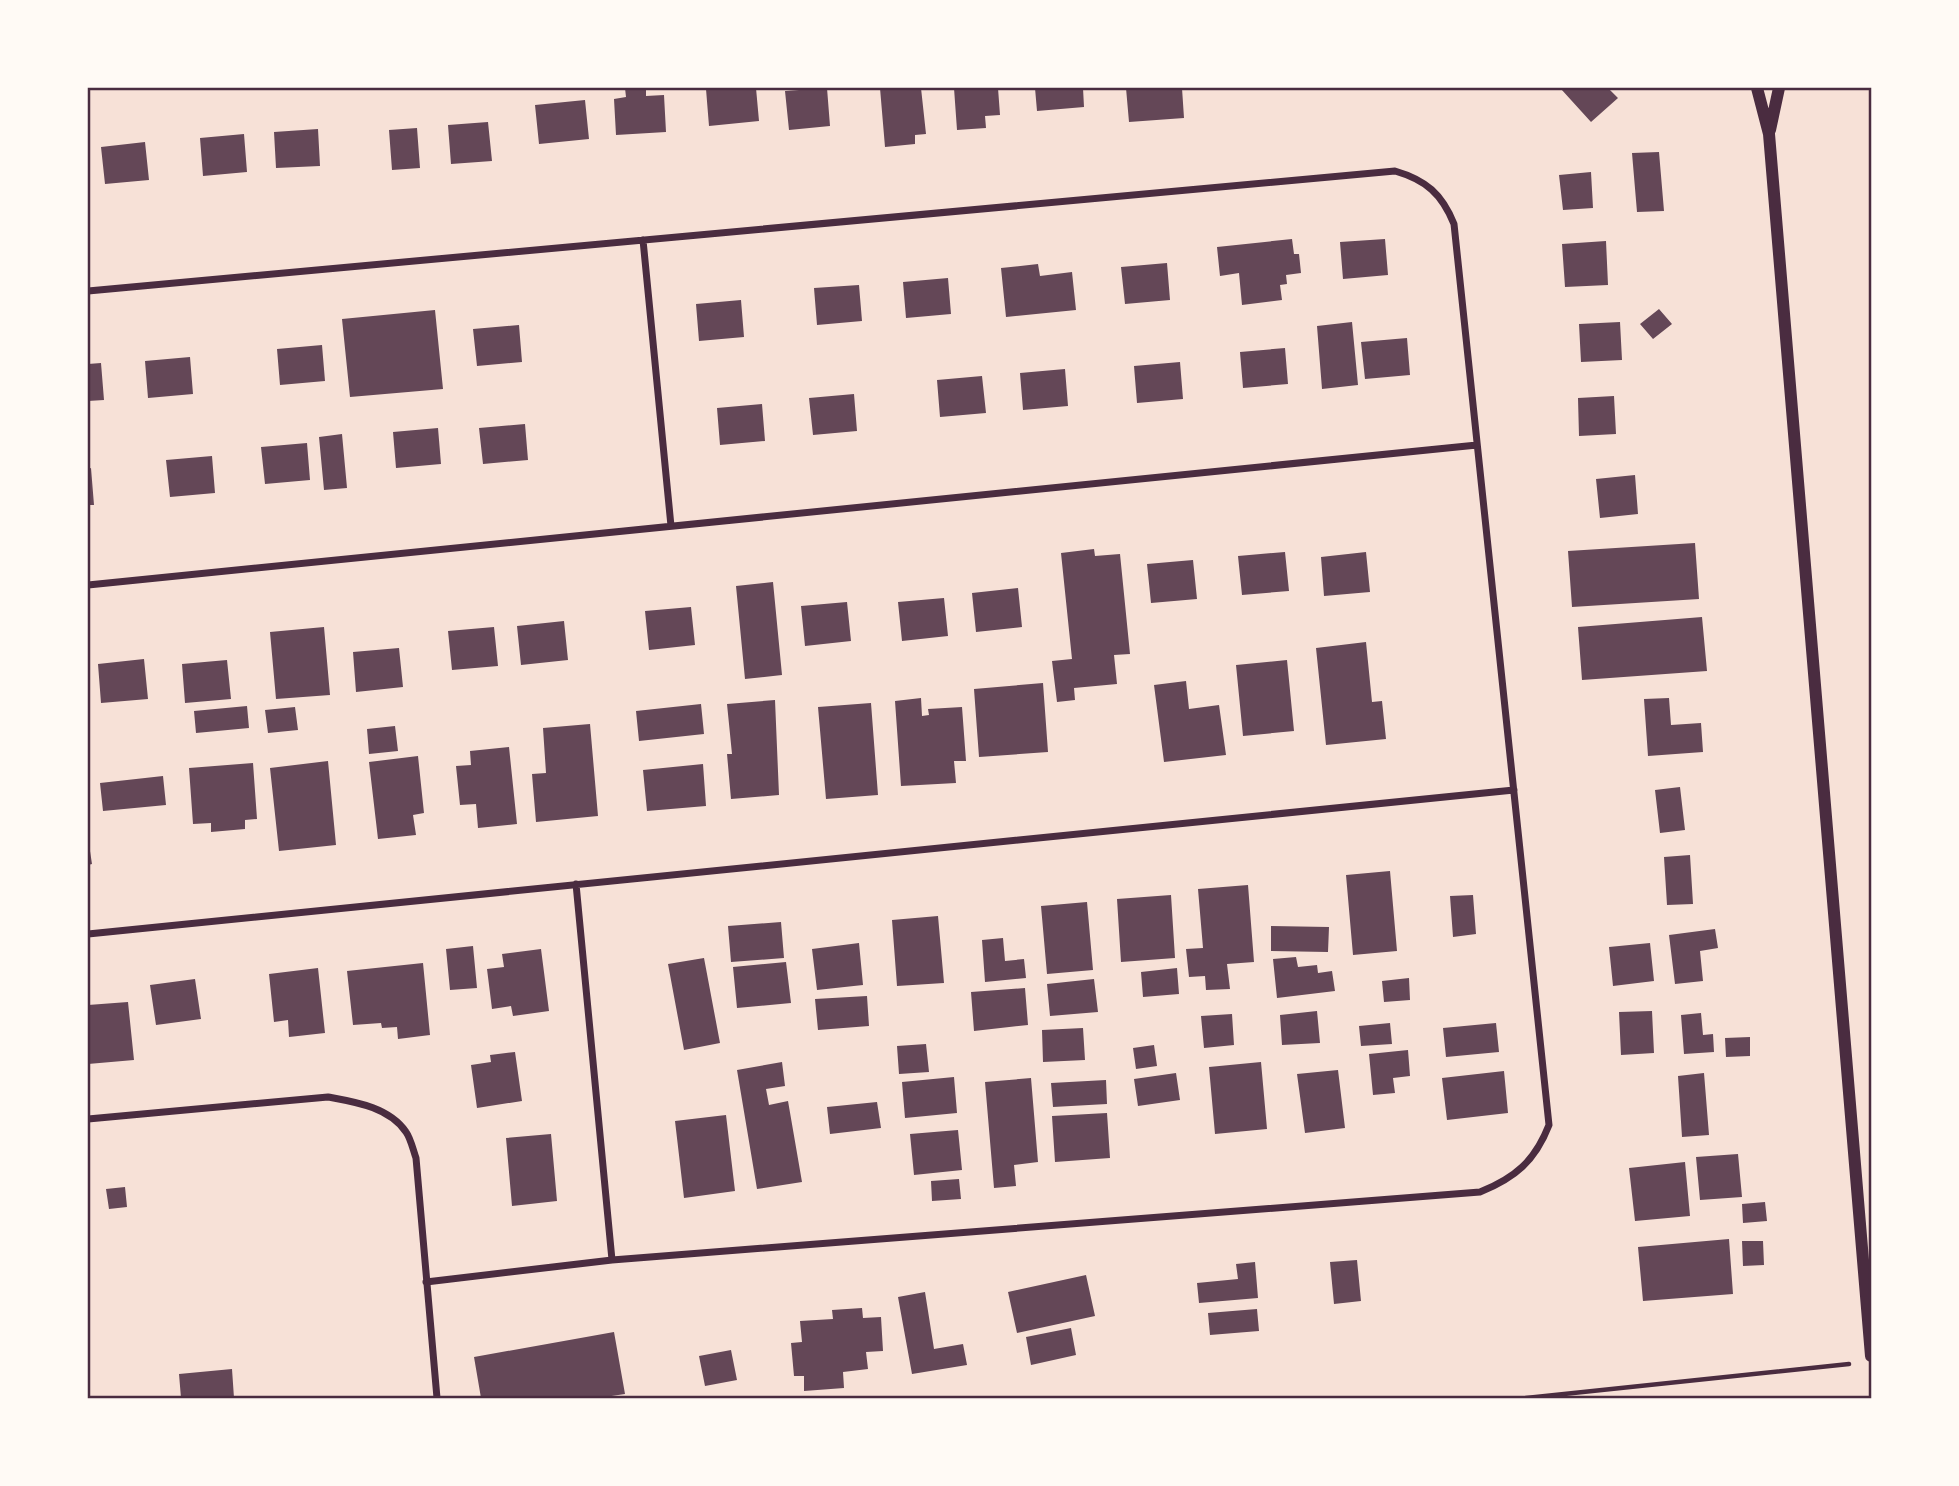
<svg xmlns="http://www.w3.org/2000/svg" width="1959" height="1486" font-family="'Varela Round',sans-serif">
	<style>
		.building { fill: #644757 }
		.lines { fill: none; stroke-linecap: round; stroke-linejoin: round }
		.path { stroke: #4a2c40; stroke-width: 4.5 }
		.minor { stroke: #4a2c40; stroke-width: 7 }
		.tertiary { stroke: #4a2c40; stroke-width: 12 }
		.neatline { fill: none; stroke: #4a2c40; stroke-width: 2.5 }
	</style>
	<rect width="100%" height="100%" fill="#f7e1d7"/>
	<path class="building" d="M625,88h21v8l18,-1 2,37 -50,3 -2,-36 12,-2z
		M756,88l3,33 -50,5 -3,-37z
		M827,88l3,38 -41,4 -4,-39z
		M880,88h41l5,46 -11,1v9l-30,3z
		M954,88h44l2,27 -15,1 1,12 -29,2z
		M1035,88h48l1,19 -47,4z
		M1126,88h56l2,30 -55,4z
		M1563,88h45l10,10 -27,24 -30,-33z
		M585,100l4,39 -50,5 -4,-39z
		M488,122l4,39 -41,3 -3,-39z
		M417,128l3,40 -28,2 -3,-40z
		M318,129l2,37 -44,2 -2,-36z
		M244,134l3,38 -44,4 -3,-38z
		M145,142l4,38 -44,4 -4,-37z
		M1659,152l5,59 -27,1 -5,-59z
		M1591,172l2,36 -30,2 -4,-35z
		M1292,239l2,15h5l2,19 -15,2 1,9 -7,1 2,15 -40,5 -3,-32 -19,3 -3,-29z
		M1385,239l3,36 -45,4 -3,-37z
		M1606,241l2,44 -43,2 -3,-43z
		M1167,263l3,37 -45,4 -4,-37z
		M1038,264l2,12 32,-4 4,38 -70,7 -5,-49z
		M948,278l3,36 -45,4 -3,-36z
		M859,285l3,36 -45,4 -3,-37z
		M741,300l3,37 -45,4 -3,-37z
		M1659,309l13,15 -19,15 -13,-15z
		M435,310l8,79 -93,8 -8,-78z
		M1352,322l6,63 -36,4 -5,-63z
		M1620,322l2,38 -41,2 -2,-38z
		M519,325l3,37 -45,4 -4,-37z
		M1407,338l3,37 -45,4 -4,-37z
		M322,345l3,36 -45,4 -3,-36z
		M1285,348l3,36 -45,4 -3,-36z
		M190,357l3,37 -45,4 -3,-37z
		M1180,362l3,37 -46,4 -3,-37z
		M101,363l3,37 -16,1v-37z
		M1065,369l3,37 -45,4 -3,-37z
		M982,376l4,37 -46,4 -3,-37z
		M854,394l3,37 -44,4 -4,-37z
		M1614,396l2,38 -37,2 -1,-38z
		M762,404l3,37 -45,4 -3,-37z
		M525,424l3,36 -45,4 -4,-36z
		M438,428l3,36 -45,4 -3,-36z
		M342,434l5,54 -23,2 -5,-53z
		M307,443l3,37 -45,4 -4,-37z
		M212,456l3,37 -45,4 -4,-37z
		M91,468l3,37h-6v-36z
		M1635,475l3,39 -38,4 -4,-39z
		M1695,543l4,56 -127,8 -4,-56z
		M1094,549l1,7 25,-2 10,100 -16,1 3,29 -43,4 1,12 -18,2 -5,-41 20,-2 -11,-106z
		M1285,552l4,39 -47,4 -4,-39z
		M1366,552l4,40 -46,4 -3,-39z
		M1193,560l4,39 -46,4 -4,-39z
		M773,582l9,93 -37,4 -9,-93z
		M1018,588l4,39 -46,5 -4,-39z
		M944,598l4,38 -46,5 -4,-39z
		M847,602l4,39 -46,5 -4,-40z
		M691,607l4,38 -46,5 -4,-39z
		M1702,617l5,54 -125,9 -4,-53z
		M564,621l4,39 -47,5 -4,-39z
		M324,627l6,68 -54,4 -6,-67z
		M494,627l4,39 -46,4 -4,-39z
		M1366,642l6,60 10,-1 4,38 -60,6 -10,-97z
		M399,648l4,39 -47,5 -3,-40z
		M144,659l4,40 -47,4 -3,-39z
		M227,660l4,39 -46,4 -3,-39z
		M1287,660l7,71 -51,5 -7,-71z
		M1186,681l3,28 30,-4 7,50 -62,7 -10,-77z
		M1043,683l5,69 -69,5 -5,-68z
		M921,698l1,18 7,-1 -1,-6 34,-2 4,54h-12l2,22 -55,3 -6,-85z
		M1669,698l2,27 30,-2 2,29 -55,4 -4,-57z
		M775,700l4,95 -48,4 -4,-45h5l-5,-50z
		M871,703l7,92 -52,4 -8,-92z
		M701,704l3,30 -65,7 -3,-30z
		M247,706l2,22 -53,5 -2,-22z
		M295,707l3,23 -30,3 -3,-23z
		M590,724l8,92 -62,6 -4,-48 14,-1 -3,-45z
		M395,726l3,25 -29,3 -2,-25z
		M509,747l8,77 -39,4 -2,-24 -16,1 -4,-39 15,-1 -1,-14z
		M418,756l6,57 -11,2 3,20 -38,4 -9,-77z
		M328,761l8,84 -57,6 -9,-83z
		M253,763l4,56 -12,1v9l-34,3v-9l-18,1 -4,-56z
		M703,764l3,42 -59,5 -4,-41z
		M163,776l3,29 -63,6 -3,-28z
		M1680,787l5,43 -25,3 -5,-43z
		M88,838l4,26 -4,1z
		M1690,855l3,49 -26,1 -3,-48z
		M1390,871l7,80 -44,4 -7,-80z
		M1248,885l6,77 -27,2 3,25 -24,1 -1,-14 -16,1 -3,-28 17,-1 -5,-59z
		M1171,895l4,63 -54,4 -4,-63z
		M1473,895l3,39 -23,3 -3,-41z
		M1087,902l6,68 -46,4 -6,-68z
		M938,916l6,67 -47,3 -5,-66z
		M781,922l3,36 -53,4 -3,-36z
		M1271,926l58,1 -1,25 -57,-1z
		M1715,929l3,19 -18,3 3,30 -28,3 -6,-49z
		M1003,938l2,23 19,-2 2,19 -41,4 -3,-42z
		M859,943l4,42 -46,5 -5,-41z
		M1650,943l4,38 -41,5 -4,-39z
		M473,946l4,42 -27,2 -4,-41z
		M541,949l8,62 -36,5 -2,-10 -19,3 -5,-40 17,-2 -2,-13z
		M1296,957l2,10 19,-2 1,8 14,-2 3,20 -58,7 -4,-39z
		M704,958l16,85 -36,7 -16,-86z
		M786,962l5,41 -54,5 -4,-41z
		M423,963l7,72 -32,4 -1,-12 -15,1 -1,-5 -28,2 -6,-54z
		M318,968l7,65 -36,4 -1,-17 -14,2 -5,-48z
		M1177,968l2,26 -36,3 -2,-25z
		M1409,978l1,22 -26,2 -2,-21z
		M195,979l6,40 -45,6 -6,-40z
		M1094,979l4,33 -48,4 -3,-32z
		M1025,988l3,37 -54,6 -3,-39z
		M867,996l2,30 -51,4 -3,-31z
		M128,1002l6,58 -46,4v-59z
		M1317,1011l3,32 -38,2 -2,-30z
		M1652,1011l2,42 -33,2 -2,-43z
		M1701,1013l2,22 10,-1 1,18 -30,2 -3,-39z
		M1232,1014l2,31 -30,3 -3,-32z
		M1390,1023l2,21 -31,2 -2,-20z
		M1496,1023l3,29 -53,5 -3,-29z
		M1083,1028l2,32 -42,2 -1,-32z
		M1750,1037v19l-24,1 -1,-19z
		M926,1044l3,28 -30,2 -2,-28z
		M1154,1045l3,21 -21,3 -3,-21z
		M1408,1050l2,26 -17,2 2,15 -22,2 -4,-41z
		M515,1052l7,49 -45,7 -6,-43 20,-3 -1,-7z
		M782,1062l3,24 -19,3 3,16 19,-4 14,81 -45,7 -20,-119z
		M1261,1062l6,67 -52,5 -6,-67z
		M1338,1070l7,58 -40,5 -8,-59z
		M1504,1071l4,42 -61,7 -5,-42z
		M1176,1073l4,27 -42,6 -4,-27z
		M1704,1073l5,62 -27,2 -4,-61z
		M954,1077l3,36 -52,5 -3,-36z
		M1031,1078l7,84 -24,3 2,21 -22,2 -9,-106z
		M1106,1080l1,24 -54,3 -2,-24z
		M877,1102l4,26 -51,6 -3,-27z
		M1107,1113l3,45 -55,4 -3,-46z
		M726,1115l9,76 -51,7 -9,-77z
		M958,1130l4,40 -48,5 -4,-41z
		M551,1134l6,67 -45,5 -6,-68z
		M1738,1154l4,43 -42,3 -4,-43z
		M1685,1162l5,54 -55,5 -6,-53z
		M959,1179l2,20 -29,2 -1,-20z
		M125,1187l2,20 -18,2 -3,-20z
		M1765,1202l2,19 -24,2 -1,-19z
		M1729,1239l4,55 -90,7 -5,-54z
		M1742,1241h21l1,24 -21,1z
		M1357,1260l4,41 -27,3 -4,-42z
		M1255,1262l3,36 -59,5 -2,-20 41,-4 -2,-15z
		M1086,1275l9,41 -78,17 -9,-41z
		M925,1292l9,57 29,-5 4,21 -55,9 -14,-77z
		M862,1308l1,10 18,-1 2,34 -17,1 2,17 -25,3 1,16 -40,3v-15h-10l-3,-33 11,-1 -2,-21 33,-2 -1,-9z
		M1257,1309l2,22 -49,4 -2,-22z
		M1071,1328l5,27 -45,10 -5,-28z
		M614,1332l11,62 -27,4h-117l-7,-41z
		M731,1350l6,30 -32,6 -6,-30z
		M232,1369l2,29h-53l-2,-24z"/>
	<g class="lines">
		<path class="path" d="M1526,1398l323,-34"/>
		<path class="minor" d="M643,240l28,286
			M88,291l1307,-120c31,9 47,23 59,53l95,901c-14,36 -34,53 -69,67l-868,68 -186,22
			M88,585l1389,-140
			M576,884l36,376
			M88,934l1426,-144
			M88,1119l240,-22c27,5 61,10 78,35 5,7 7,18 10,26l21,240"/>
		<path class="tertiary" d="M1757,88l12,46 102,1222
			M1770,130l9,-42"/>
	</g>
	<rect width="1959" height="1486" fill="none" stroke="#fffaf5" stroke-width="178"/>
	<rect x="89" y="89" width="1781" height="1308" class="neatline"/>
</svg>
